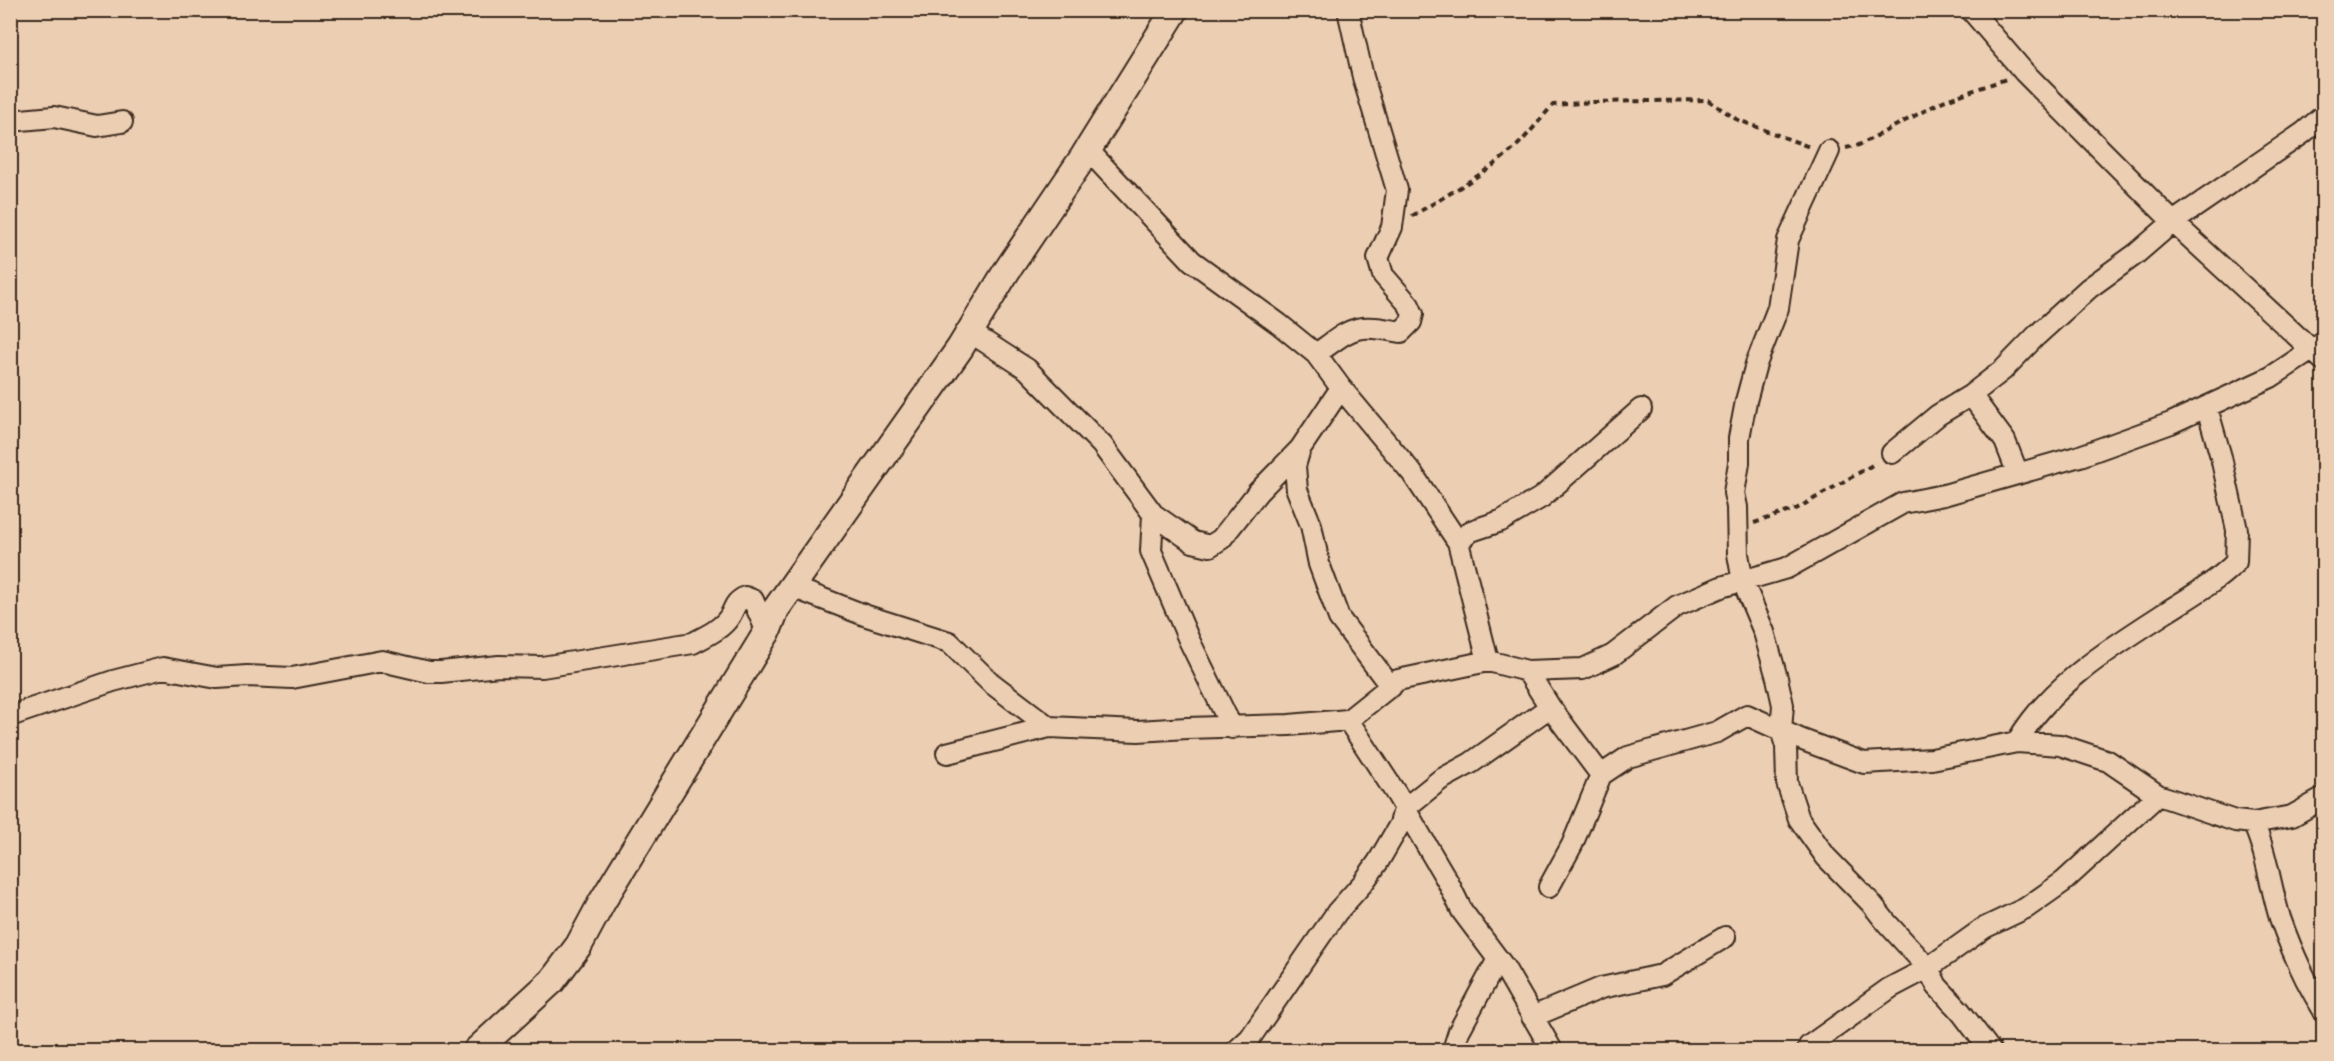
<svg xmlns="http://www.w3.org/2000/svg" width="2334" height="1061" font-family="Mali,sans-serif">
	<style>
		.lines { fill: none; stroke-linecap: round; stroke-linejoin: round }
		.minor-casing { stroke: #3b2a1e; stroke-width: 24 }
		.tertiary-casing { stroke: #3b2a1e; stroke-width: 30 }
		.path { stroke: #3b2a1e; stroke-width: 4; stroke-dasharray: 6 4.5; stroke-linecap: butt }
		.minor { stroke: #ecceb3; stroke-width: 20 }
		.tertiary { stroke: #ecceb3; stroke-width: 26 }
	</style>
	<rect width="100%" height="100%" fill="#ecceb3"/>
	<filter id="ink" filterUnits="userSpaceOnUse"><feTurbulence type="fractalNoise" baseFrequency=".0167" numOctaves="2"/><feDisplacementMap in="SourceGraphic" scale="12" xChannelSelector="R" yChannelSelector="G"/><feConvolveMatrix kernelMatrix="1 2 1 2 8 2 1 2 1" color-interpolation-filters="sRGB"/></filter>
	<g filter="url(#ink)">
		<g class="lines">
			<g class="minor-casing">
				<path id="minor" d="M1971,10l53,62 149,150 151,139
					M10,121l44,-4 43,9 25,-4
					M1088,150l104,111 87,63 37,30 25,34 71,85 46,69 13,-11 30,-10 41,-24 99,-88
					M1829,151l-41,89 -10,68 -22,56 -10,37 -7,37v25l-5,30 3,14 1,47 5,28 21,50 13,46 6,27 -2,25 5,16 1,37 12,36 27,38 45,46 15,19 42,46 9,18 24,26 29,38
					M970,332l57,37 75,76 51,69 40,28 17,4 11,-7 37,-47 42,-43 41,-61
					M1316,354c38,-27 37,-31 85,-22l10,-10 2,-8 -4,-9 -26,-30 -5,-17 14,-31 5,-37 -34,-113 -15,-67
					M1971,395l34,46 13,33
					M1300,449l-5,17 2,24 14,35 8,39 20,54 52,69
					M1892,453l46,-38 33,-20 32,-25 33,-34 53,-48 47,-34 37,-32 130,-89 21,-18
					M1153,514l-2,37 38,89 43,88
					M1458,542l30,119
					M792,587l75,29 82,26 41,40 59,45 89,4 49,-3 102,-3 59,-5 50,-40 90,-19 39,10 56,-2 30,-14 64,-49 44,-19 66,-19 116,-65 41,-8 136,-39 91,-33 100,-46 53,-35
					M1527,671l23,36 51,68
					M10,716l103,-35 50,-13 54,10 30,-2 45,2 90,-17 47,11h12l58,-6 43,1 151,-24c13,-7 29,-14 37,-27 6,-10 3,-12 15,-19l8,3 14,32
					M1348,720l49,75 51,87 14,29 42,56 48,83
					M2017,742l43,3 48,16 50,34 77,26 18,2 39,-7 32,-18
					M947,753l102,-26
					M2253,823c14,30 17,63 27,95 11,31 26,65 44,93
					M1549,887l23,-42 29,-70 27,-18 89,-25 30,-17 53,24 64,24 68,-4 85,-17c32,-56 95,-95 148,-129 25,-16 50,-30 71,-51l1,-32 -16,-73 -14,-49
					M1532,1017l69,-29 61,-13 63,-38
					M1237,1050l13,-12 87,-126 26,-29 15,-21 22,-38 4,-15 36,-29 31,-17 79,-56
					M1453,1050l6,-19 39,-72
					M1808,1050l1,-4 81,-58 38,-20 56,-40 42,-20 37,-26 95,-87"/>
			</g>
			<g class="tertiary-casing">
				<path id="tertiary" d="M477,1050l75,-69 27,-36 23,-43 165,-270 9,-23 184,-261 46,-76 78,-116 91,-146"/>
			</g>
			<path class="path" d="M1846,148l13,-3 84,-44 63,-22
				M1412,216c32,-19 64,-37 93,-60 17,-12 33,-35 48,-51l41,-3 114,-2 28,19 76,29
				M1754,523l42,-14 80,-46"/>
			<use href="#minor" class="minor"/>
			<use href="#tertiary" class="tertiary"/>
		</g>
	</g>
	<rect width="2334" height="1061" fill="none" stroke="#ecceb3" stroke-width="36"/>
	<rect x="18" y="18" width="2298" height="1025" fill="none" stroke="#3b2a1e" stroke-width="2" filter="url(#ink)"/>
</svg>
